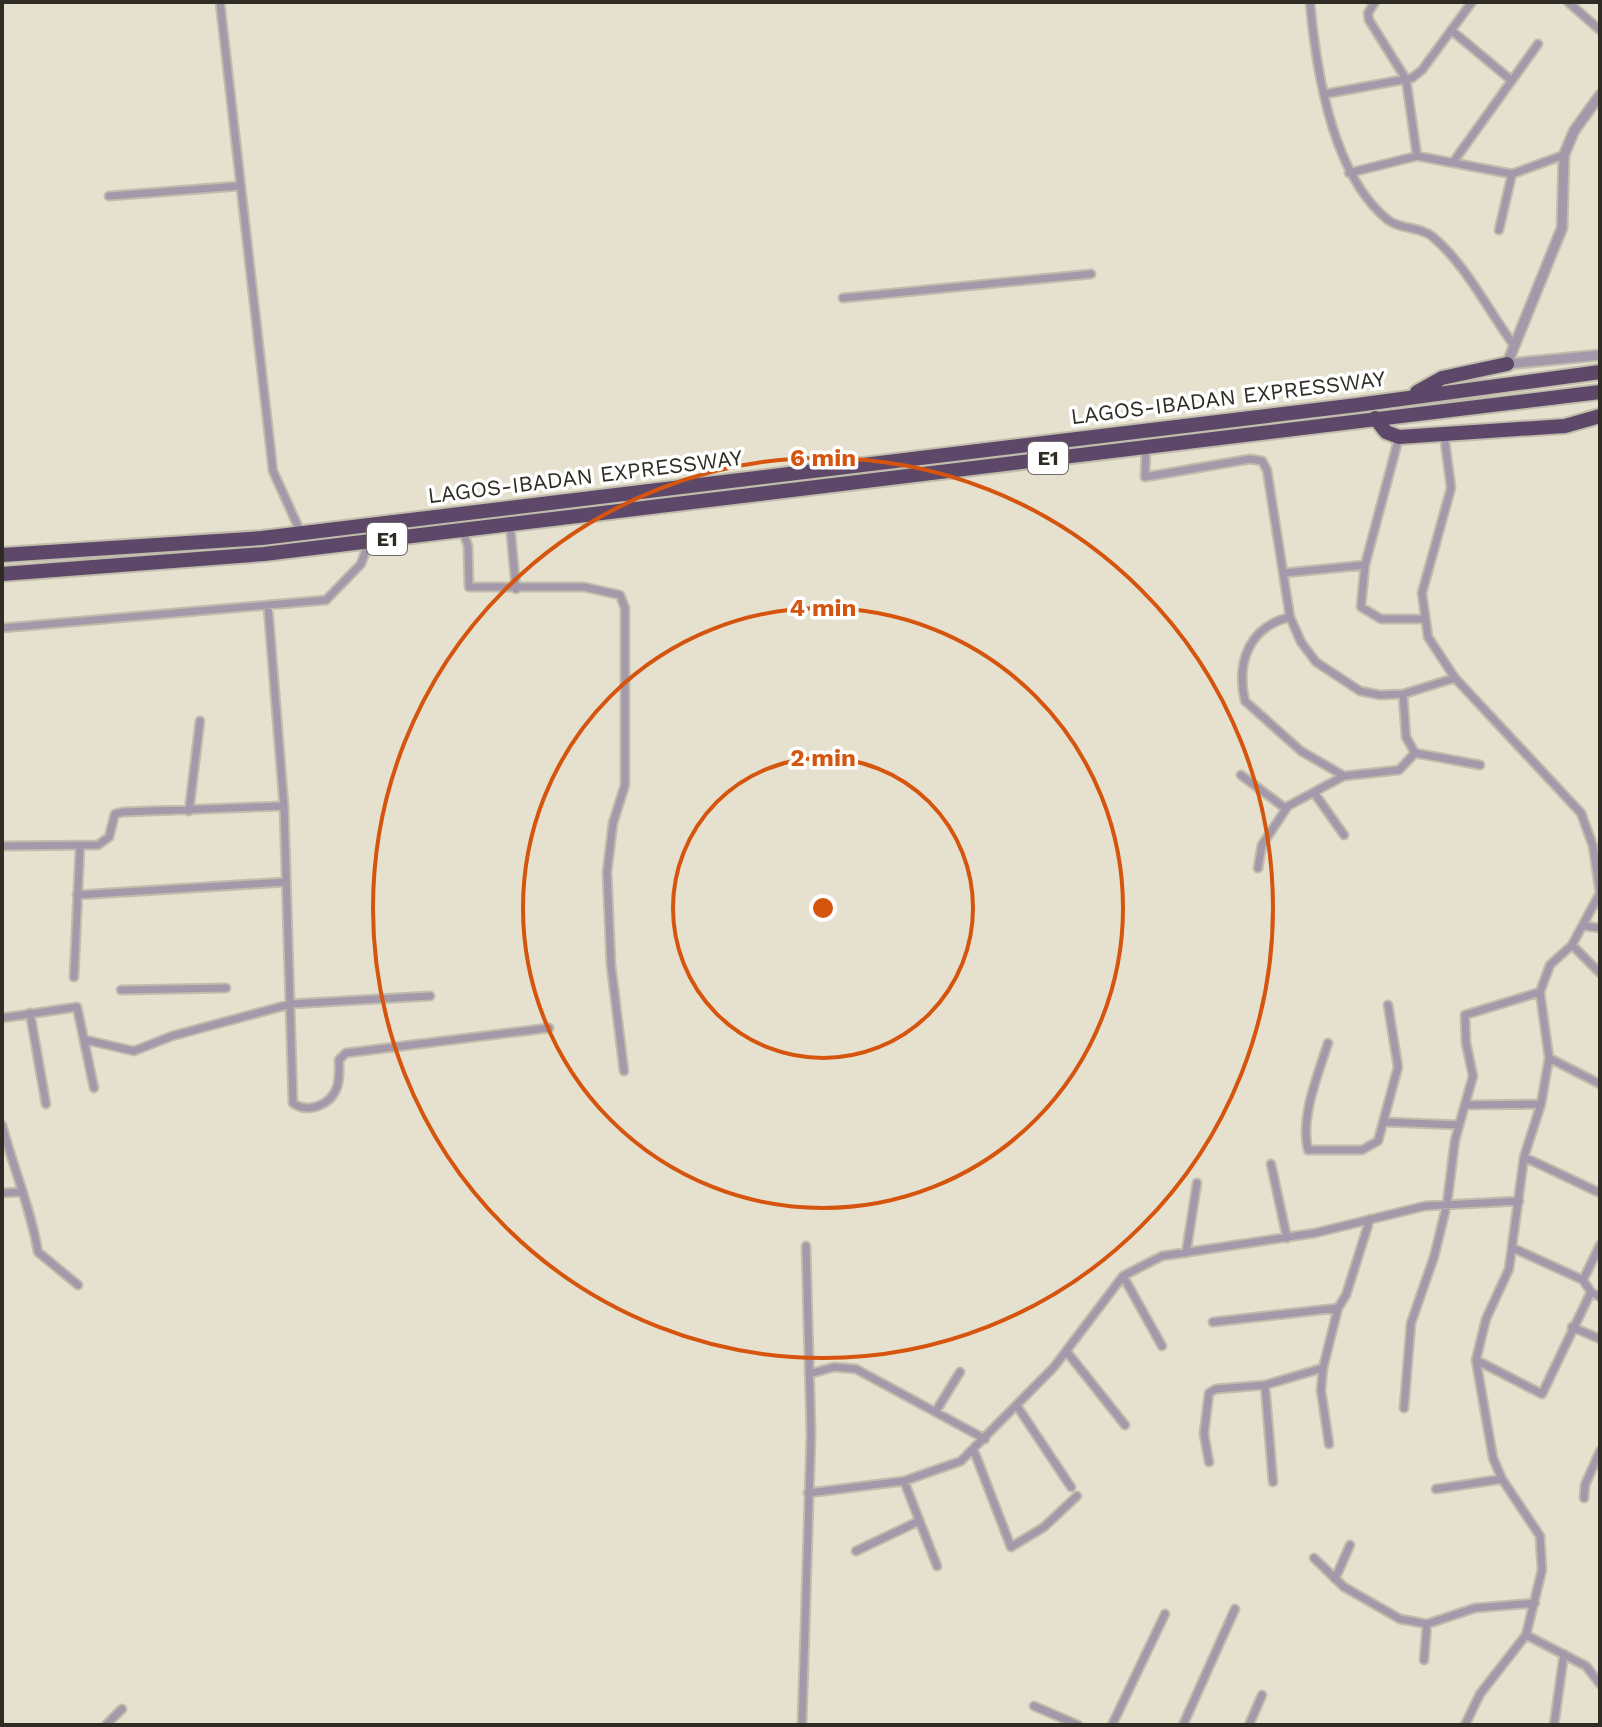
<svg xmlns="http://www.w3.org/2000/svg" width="1602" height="1727" font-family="'Work Sans',sans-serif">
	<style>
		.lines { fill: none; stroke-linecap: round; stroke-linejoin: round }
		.minor-casing { stroke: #c1bdac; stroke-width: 11 }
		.tertiary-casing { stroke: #c1bdac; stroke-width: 13 }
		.motorway-casing { stroke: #c1bdac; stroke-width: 18 }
		.minor { stroke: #a499aa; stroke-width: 7 }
		.tertiary { stroke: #a499aa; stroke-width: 9 }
		.motorway { stroke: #5e486a; stroke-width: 14 }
		.ring { fill: none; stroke: #d5540e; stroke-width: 4 }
		.labels { text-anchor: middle; stroke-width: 7; stroke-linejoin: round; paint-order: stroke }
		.shield { fill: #fff; stroke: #6d6b66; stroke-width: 2 }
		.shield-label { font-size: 20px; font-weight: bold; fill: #2e2c25 }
		.street-label { font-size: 22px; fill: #2e2c25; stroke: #fff }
		.centre { fill: #d5540e; stroke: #fff; stroke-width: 4 }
		.ring-label { font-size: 24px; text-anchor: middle; font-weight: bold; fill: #d5540e; stroke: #fff; stroke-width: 7; stroke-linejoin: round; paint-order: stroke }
	</style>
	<rect width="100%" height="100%" fill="#e6e1ce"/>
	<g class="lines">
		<g class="minor-casing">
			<path id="minor" d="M220,2l53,469 28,62
				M1310,2c6,68 22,173 78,218 13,10 32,6 45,17 33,28 55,73 80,107
				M1375,2l-7,11 1,7 37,59 11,77
				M1568,2l32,28
				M1451,30l60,50
				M1325,94l87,-16 10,-8 50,-68
				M1454,161l84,-117
				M1349,173l68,-17 95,18 52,-19
				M109,196l130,-10
				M1499,230l13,-56
				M843,298l248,-24
				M1444,434l7,54 -29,105 6,44 27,41 126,135 12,33 7,47 -28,52 -22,20 -10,27 9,66 -8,46 -17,53 -15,112 -23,50 -10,41 17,98 9,21 38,57 2,34 -16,65 -46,59 -15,31
				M1399,437l-34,128 -4,42 20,12h42
				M1146,448l-1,29 105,-18 12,2 5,9 23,147 11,25 15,20 44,29 20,4 23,-1 52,-16
				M510,524l6,65
				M463,531l5,15 1,41h115l36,8 5,13v177l-12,38 -6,49 4,93 13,106
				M1284,573l81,-8
				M268,607l16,199 9,297c15,11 38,2 44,-16 3,-8 2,-19 2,-27l7,-7 203,-25
				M1290,617c-41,10 -54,45 -45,84l56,50 43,25
				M2,628l324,-28 35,-36 8,-22
				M1403,694l3,43 9,16 65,12
				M1241,775l44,33
				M1315,794l29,41
				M189,811l11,-90
				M2,846l96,-1 11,-8 6,-23 8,-2 161,-6
				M1258,868l4,-23 26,-39 56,-30 55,-6 16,-17
				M77,895l209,-13
				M1585,926l15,2
				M1572,945l28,28
				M74,977l6,-131
				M121,990l105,-2
				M30,1013l16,91
				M2,1018l75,-11 17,81
				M86,1040l48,11 38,-15 119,-32 139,-8
				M1328,1043c-10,32 -28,74 -20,107h54l16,-9 20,-74 -10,-62
				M1549,1058l51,26
				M1467,1105l74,-1
				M1384,1122l75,3
				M2,1125c11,42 29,84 36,127l40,33
				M1524,1157l76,36
				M1271,1164l16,74
				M2,1193l18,-1
				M1513,1248l70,32 8,12 9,5
				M1186,1253l11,-70
				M1123,1276l39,70
				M1583,1280l17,-35
				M1213,1322l125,-14
				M1572,1327l28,12
				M1067,1352l58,73
				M1476,1360l66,34 49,-102
				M809,1374l25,-7 22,2 129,70
				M1265,1385l8,97
				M1017,1406l54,81
				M1404,1408l7,-85 23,-66 13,-53 8,-64 18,-64 -7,-33 -1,-28 75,-23
				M936,1411l24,-39
				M1329,1444l-8,-54 2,-22 15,-60 8,-13 24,-76
				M974,1451l37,96 33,-20 33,-31
				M1209,1462l-5,-28 5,-41 7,-4 49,-4 58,-17
				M904,1481l33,85
				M1436,1489l66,-10
				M808,1493l96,-12 57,-20 93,-94 69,-91 39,-20 153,-23 110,-27 94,-5
				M1584,1498l1,-13 15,-34
				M856,1551l63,-30
				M1314,1558l30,29 56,32 27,5 48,-16 60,-5
				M1335,1579l15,-34
				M1526,1635l60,31 14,18
				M1424,1660l3,-36
				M1034,1706l44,19
				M106,1725l16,-16
				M802,1725l9,-291 -5,-188
				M1112,1725l53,-111
				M1183,1725l52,-116
				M1249,1725l13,-30
				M1554,1725l10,-71"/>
		</g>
		<g class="tertiary-casing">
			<path id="tertiary" d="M1600,95l-26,36 -10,24 -2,73 -55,136 93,-9"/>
		</g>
		<g class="motorway-casing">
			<path id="motorway" d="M1417,392l25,-14 65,-14
				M1375,418l11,14 13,5 166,-11 35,-10
				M2,555l260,-17 1095,-133 243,-33
				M2,574l262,-20 1336,-162"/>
		</g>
		<use href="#minor" class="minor"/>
		<use href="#tertiary" class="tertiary"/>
		<use href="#motorway" class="motorway"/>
	</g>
	<g class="ring">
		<circle cx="823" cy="908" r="150"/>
		<circle cx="823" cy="908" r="300"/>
		<circle cx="823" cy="908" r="450"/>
	</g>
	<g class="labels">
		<g class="shield">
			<rect x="1028" y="442" width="40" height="32" rx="6"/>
			<rect x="367" y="523" width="40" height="32" rx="6"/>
		</g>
		<g class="shield-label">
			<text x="1048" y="465">E1</text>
			<text x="387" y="546">E1</text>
		</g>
		<g class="street-label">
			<text transform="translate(1228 397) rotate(-7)" y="8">LAGOS-IBADAN EXPRESSWAY</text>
			<text transform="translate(585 476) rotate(-7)" y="8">LAGOS-IBADAN EXPRESSWAY</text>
		</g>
	</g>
	<circle cx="823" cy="908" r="12" class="centre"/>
	<g class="ring-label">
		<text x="823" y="466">6 min</text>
		<text x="823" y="616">4 min</text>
		<text x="823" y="766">2 min</text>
	</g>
	<rect width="1602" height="1727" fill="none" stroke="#2e2c25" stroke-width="8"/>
</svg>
